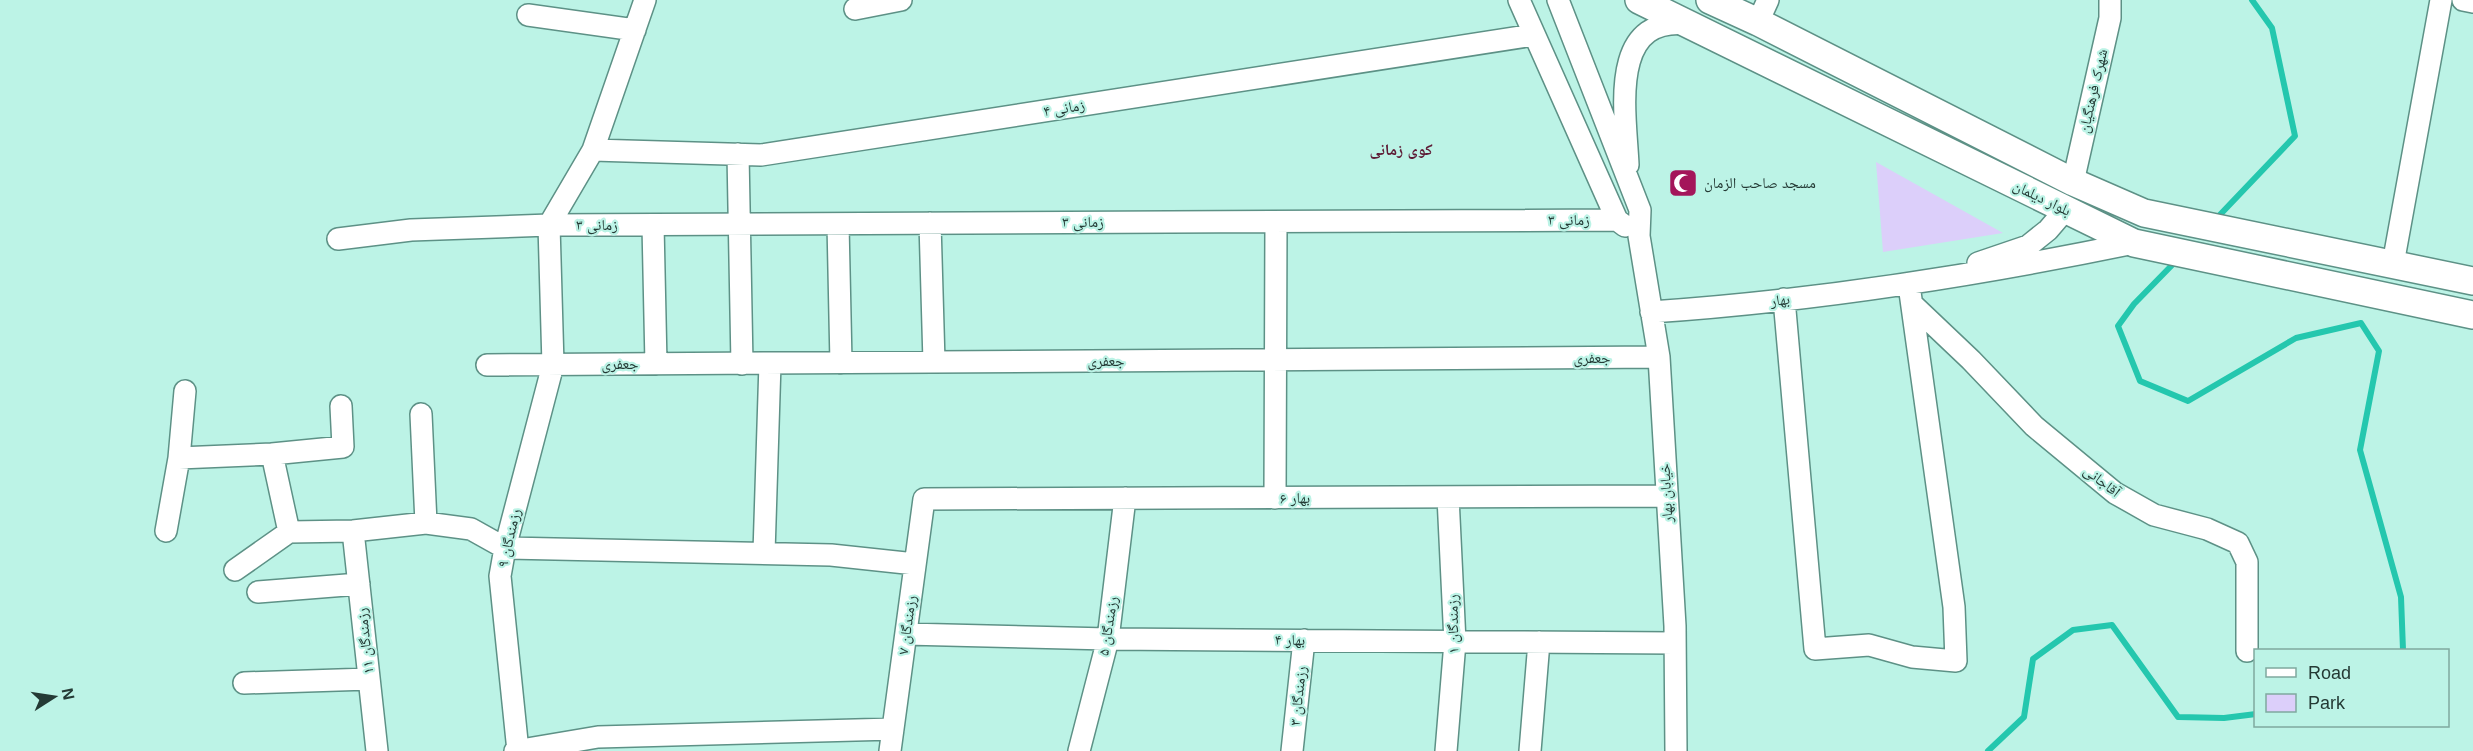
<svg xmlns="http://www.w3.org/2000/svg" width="2473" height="751" font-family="Helvetica,'Noto Naskh Arabic',sans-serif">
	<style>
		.green { fill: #dccffa }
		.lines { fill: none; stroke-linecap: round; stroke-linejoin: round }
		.stream { stroke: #24c7ae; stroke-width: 6 }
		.minor-casing { stroke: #5d9186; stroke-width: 24 }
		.major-casing { stroke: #5d9186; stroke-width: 30 }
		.minor { stroke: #fff; stroke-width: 21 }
		.major { stroke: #fff; stroke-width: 27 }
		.labels { text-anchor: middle; stroke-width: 4.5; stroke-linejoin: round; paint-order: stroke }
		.street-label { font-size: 15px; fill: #243a35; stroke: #bcf3e6 }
		.poi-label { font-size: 15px; fill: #243a35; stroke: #bcf3e6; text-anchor: start }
		.neighbourhood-label { font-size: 16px; font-weight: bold; fill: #5e1c36; stroke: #bcf3e6 }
	</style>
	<rect width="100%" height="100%" fill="#bcf3e6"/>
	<path class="green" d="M1876,162l127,71 -120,19z"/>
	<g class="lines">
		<path class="stream" d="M2214,221l81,-85 -23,-108 -20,-28
			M2176,261l-42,43 -16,22 22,55 48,20 108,-63 65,-15 18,28 -19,99 41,147 2,53
			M1988,751l36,-34 9,-58 40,-29 39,-5 66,92 46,1 32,-4"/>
		<g class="minor-casing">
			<path id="minor" d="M1519,0l98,220 8,6
				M1558,0l82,210 -1,26 20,121 16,269 1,125
				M2463,0l10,2
				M855,9l46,-9
				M528,15l107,15
				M1758,22l10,-22
				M593,150l168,5 773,-120
				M738,154l4,210
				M1628,165c-2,-50 -21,-150 60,-141
				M2073,182l37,-164v-18
				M930,223l4,139
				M838,224l3,139
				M653,225l3,139
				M338,239l73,-9 138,-5 1068,-5
				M1978,263l50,-17 20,-16 18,-21
				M2393,264l48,-264
				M1784,299l31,350 54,-4 43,12 44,4 -2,-54 -45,-322
				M1912,304l59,56 63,66 81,67 39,22 53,14 31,14 9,19v89
				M1651,312c163,-11 323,-36 483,-69
				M487,365l1172,-8
				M185,391l-6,67 93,-4 17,78 64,-1 73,-8 45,6 34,19 326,7 84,9
				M421,414l5,109
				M272,454l71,-7 -2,-41
				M1275,498l1,-276
				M166,531l13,-73
				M353,531l24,220
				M764,553l6,-190
				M235,570l54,-38
				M258,592l101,-8
				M906,634l202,5 567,4
				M244,683l125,-4
				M515,751l83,-14 295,-8
				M518,751l-18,-175 5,-28 48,-183 -4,-140 44,-75 52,-150
				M890,751l34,-252 742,-3
				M1079,751l29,-112 17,-141
				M1292,751l12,-111
				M1446,751l9,-109 -7,-145
				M1530,751l9,-109"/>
		</g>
		<g class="major-casing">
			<path id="major" d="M1639,0l495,243 339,72
				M1710,0l48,22 315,160 71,31 329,68"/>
		</g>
		<use href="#minor" class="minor"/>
		<use href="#major" class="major"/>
	</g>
	<defs>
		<g id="mosque-square" transform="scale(1.5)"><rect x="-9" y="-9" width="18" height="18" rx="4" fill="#a4155a" stroke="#bcf3e6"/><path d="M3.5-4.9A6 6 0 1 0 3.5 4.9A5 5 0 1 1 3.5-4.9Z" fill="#fff"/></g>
	</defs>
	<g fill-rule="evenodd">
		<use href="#mosque-square" x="1683" y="183"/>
	</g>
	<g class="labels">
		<g class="street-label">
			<text transform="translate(2093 91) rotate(-77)" y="5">شهرک فرهنگیان</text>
			<text transform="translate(1064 108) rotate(-9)" y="5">زمانی ۴</text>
			<text transform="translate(2042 198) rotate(26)" y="5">بلوار دیلمان</text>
			<text x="1569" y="225">زمانی ۳</text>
			<text x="1083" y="227">زمانی ۳</text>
			<text x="597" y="230">زمانی ۳</text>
			<text transform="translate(1780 300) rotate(-7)" y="5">بهار</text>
			<text x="1592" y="363">جعفری</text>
			<text x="1106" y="366">جعفری</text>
			<text x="620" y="369">جعفری</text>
			<text transform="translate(2102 481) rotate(38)" y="5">آقاجانی</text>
			<text transform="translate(1666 493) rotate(-93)" y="5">خیابان بهار</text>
			<text x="1295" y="503">بهار ۶</text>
			<text transform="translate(509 538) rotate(-77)" y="5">رزمندگان ۹</text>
			<text transform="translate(1453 624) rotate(-91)" y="5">رزمندگان ۱</text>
			<text transform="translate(907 625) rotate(-82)" y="5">رزمندگان ۷</text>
			<text transform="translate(1108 626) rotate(-81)" y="5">رزمندگان ۵</text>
			<text x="1290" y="645">بهار ۴</text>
			<text transform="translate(365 641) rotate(-96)" y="5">رزمندگان ۱۱</text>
			<text transform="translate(1298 696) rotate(-84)" y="5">رزمندگان ۳</text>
		</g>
		<g class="poi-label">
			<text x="1704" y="188">مسجد صاحب الزمان</text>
		</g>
		<g class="neighbourhood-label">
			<text x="1401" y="155">کوی زمانی</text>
		</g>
	</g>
	<rect x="2254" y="649" width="195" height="78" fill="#bcf3e6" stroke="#7fa99f" stroke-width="1.5"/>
	<rect x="2266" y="668" width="30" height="9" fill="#ffffff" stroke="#7fa99f" stroke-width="1.5"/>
	<text x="2308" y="679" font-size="18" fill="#243a35">Road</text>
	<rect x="2266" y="694" width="30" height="18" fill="#dccffa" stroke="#7fa99f" stroke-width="1.5"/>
	<text x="2308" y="709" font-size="18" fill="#243a35">Park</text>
	<g transform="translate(54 697) rotate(78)" stroke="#bcf3e6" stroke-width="4.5" paint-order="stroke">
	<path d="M0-4.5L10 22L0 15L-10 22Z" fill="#243a35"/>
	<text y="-9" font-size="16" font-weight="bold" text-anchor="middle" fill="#243a35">N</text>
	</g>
</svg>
